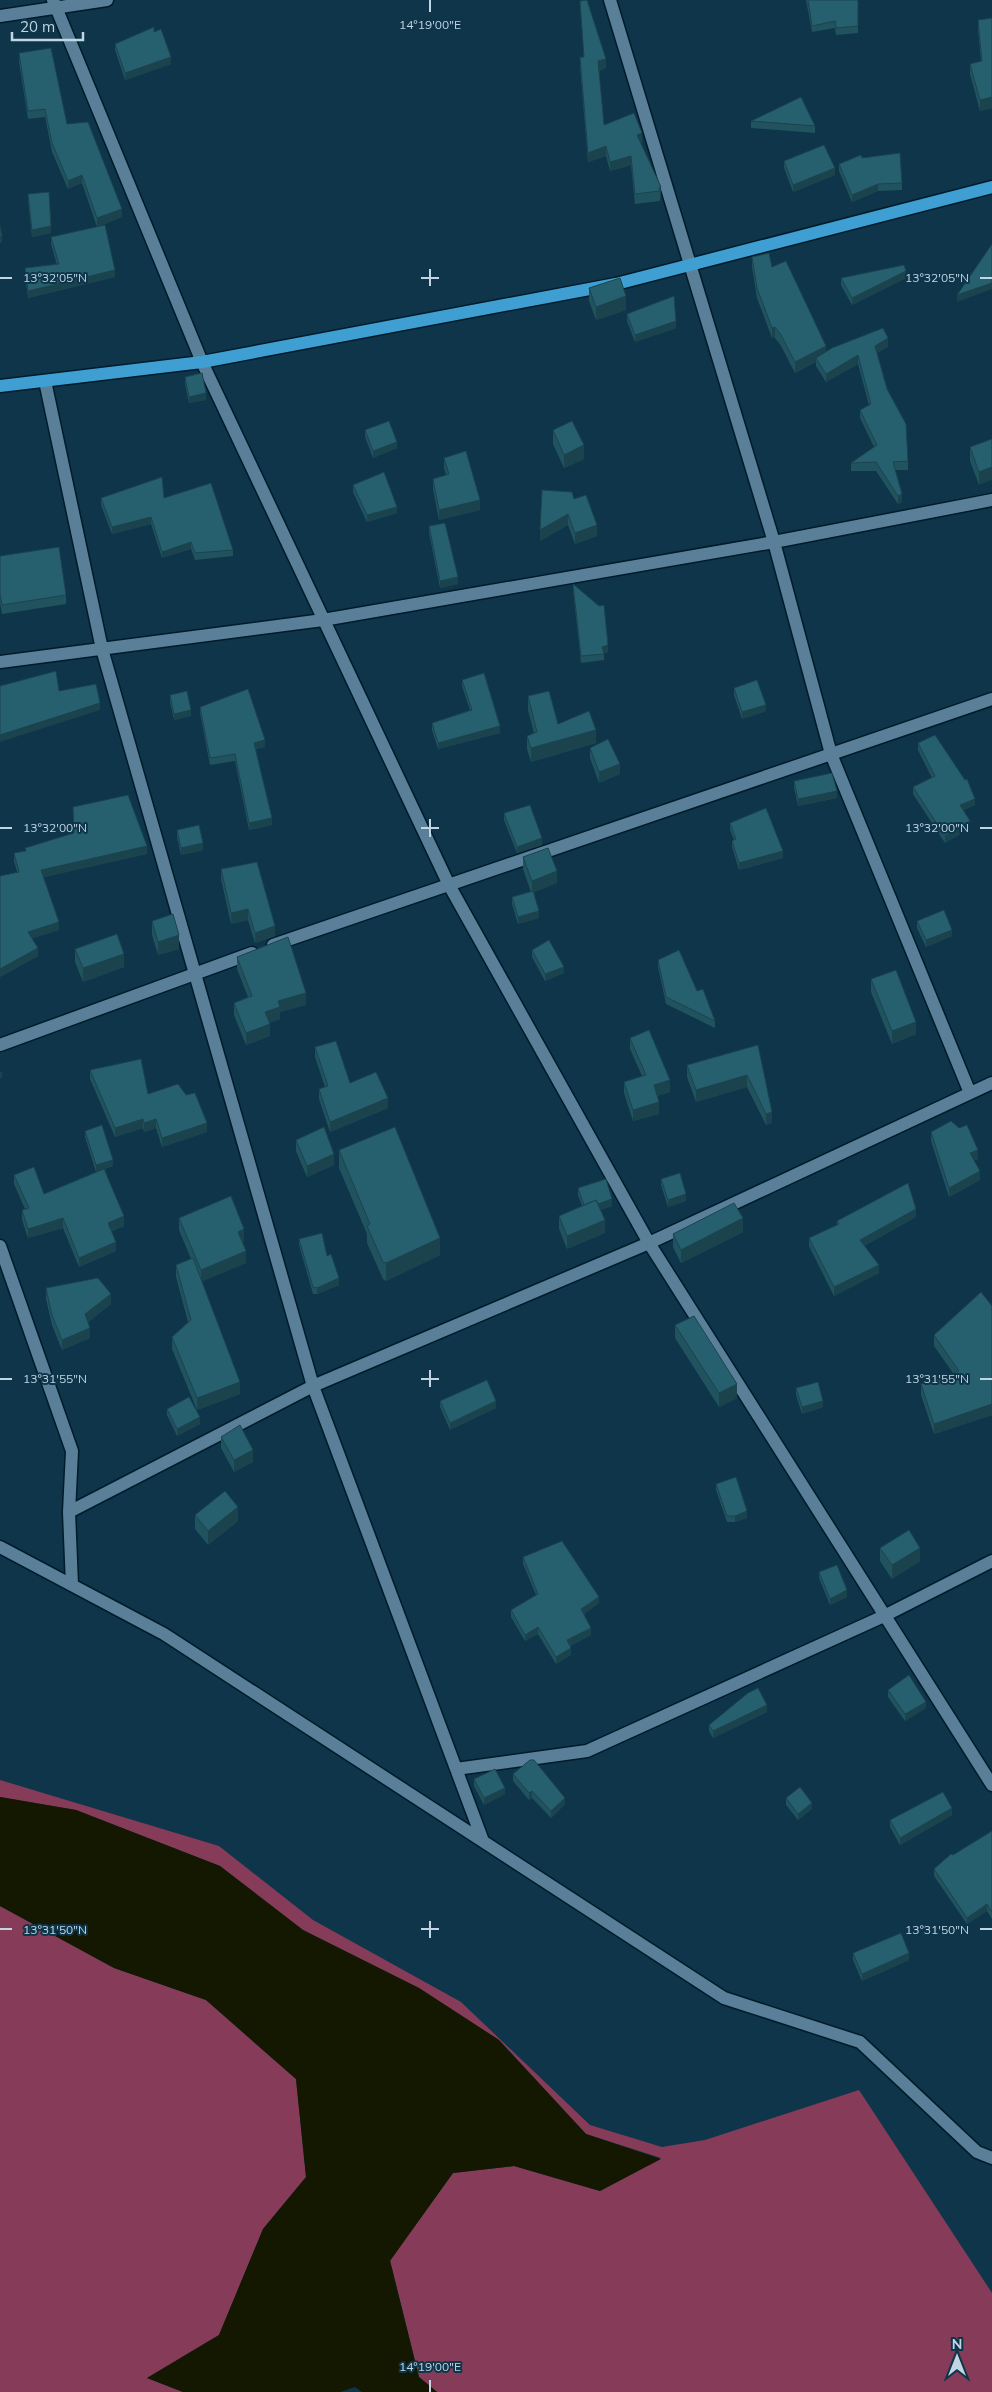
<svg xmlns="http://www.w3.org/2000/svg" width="992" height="2392" font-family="Mulish,sans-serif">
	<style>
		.green { fill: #863c59 }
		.water { fill: #141801 }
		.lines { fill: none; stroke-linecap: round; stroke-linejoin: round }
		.minor-casing { stroke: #001c2b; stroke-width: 15 }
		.major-casing { stroke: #001c2b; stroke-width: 15 }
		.minor { stroke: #598098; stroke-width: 12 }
		.major { stroke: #3f9fd2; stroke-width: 12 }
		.wall { fill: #21535f }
		.shaded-wall { fill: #1b434e }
		.building { fill: #26606f; stroke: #1b434e }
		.ticks { fill: none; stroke: #c1d5e3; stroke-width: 2 }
		.ticks-label { font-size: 12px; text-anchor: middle; fill: #c1d5e3; stroke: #0e354a; stroke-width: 4; stroke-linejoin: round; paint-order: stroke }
	</style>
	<rect width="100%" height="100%" fill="#0e354a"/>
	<path class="green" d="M0,1780l219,66 94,74 148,82 129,123 72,22 43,-7 154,-50 133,203v99h-555l-18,-15 -29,-117 63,-87 61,-7 86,25 61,-33 -75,-24 -87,-94 -80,-52 -116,-58 -83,-64 -144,-56 -76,-13z
		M0,1906l114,62 92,32 90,79 10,98 -43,52 -44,106 -72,43 36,14h-183z"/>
	<path class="water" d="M0,1797l76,13 144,56 83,64 116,58 80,52 87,94 75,25 -61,32 -86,-25 -61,7 -63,88 29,116 18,15h-75l-7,-5 -15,5h-157l-36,-14 72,-43 44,-106 43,-52 -10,-98 -90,-79 -92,-32 -114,-62z"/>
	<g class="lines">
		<g class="minor-casing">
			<path id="minor" d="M53,0l149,362 247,523 200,358 343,542
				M610,0l164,542 57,212 139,339
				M0,16l107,-16
				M45,381l57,268 211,737 170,455
				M0,662l323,-42 451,-78 218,-42
				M273,945l719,-246
				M0,1045l252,-92
				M0,1246l72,205 -3,61 3,73
				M69,1512l244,-126 336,-143 343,-160
				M0,1547l164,87 560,364 136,44 117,110 15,6
				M456,1769l131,-18 297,-135 108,-55"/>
		</g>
		<g class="major-casing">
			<path id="major" d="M0,386l202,-24 414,-78 376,-97"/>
		</g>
		<use href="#minor" class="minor"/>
		<use href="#major" class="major"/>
	</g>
	<path class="wall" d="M806,0h52v33l-22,2 -1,-7 -23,4z
		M580,1l26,67 -7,3 5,54 38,18h-1l20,44 -1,14 -25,3 -4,-39 -21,6 -4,-15 -18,6 -8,-95v-10h4z
		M992,18v90l-12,3 -10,-37v-10l11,-3 -3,-31v-10z
		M154,32l17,32 -46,16 -10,-30v-6z
		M19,53l48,71 55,93 -25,10 -15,-44 -14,6 -16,-37 -7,-35 -17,2 -9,-57z
		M751,121l64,5v7l-64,-5z
		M862,158l40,25v7l-24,1 -26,11 -13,-31v-7z
		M784,161l51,14 -42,17 -9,-24z
		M28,194l23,39 -19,4 -4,-36z
		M51,237l64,40 -87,21 -3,-23v-7l32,-3 -6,-21z
		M752,257l74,95 62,-5 -11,6 31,108v9h-13l7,32 -4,2 -22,-33h-25v-8l23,-16 -14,-29v-8l9,-5 -11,-41 -32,18 -10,-16v-4l-21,11 -14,-27 -6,-8h-3l-15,-40 -5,-31z
		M841,278h65l-54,27 -11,-20z
		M589,288l37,22 -30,10 -7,-19z
		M627,314l49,14 -41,14 -8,-21z
		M185,377l21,23 -17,3 -4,-19z
		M365,430l32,18 -24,10 -8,-21z
		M553,430l31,29 -20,9 -11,-24z
		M992,439l-13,46 -9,-24v-14z
		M444,458l36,52 -41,10 -6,-31v-10l13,-4 -2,-7z
		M353,485l44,28 -30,9 -14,-30z
		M101,498h63l69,52v6l-38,4 -4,-11 -29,9 -11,-34 -39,10 -11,-29z
		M574,499l23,37 -22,8 -7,-19 -28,16z
		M429,526l29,58 -18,4 -11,-55z
		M0,556l66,39v9l-64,10 -2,-11z
		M573,584l35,68 -4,1v7l-23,3 -8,-73z
		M462,680l38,53 -62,16 -6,-19v-7l38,-13 -8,-24z
		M734,688l32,23 -24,8 -8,-24z
		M170,695l21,21 -17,4 -4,-18z
		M528,696l30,28 38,19 -65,19 -4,-13v-13l7,-3 -6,-23z
		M200,707l65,40 -9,2 16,76 -23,5 -14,-69 -25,4 -10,-52z
		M918,743l57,62 -12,5 7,18 -25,15 -32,-49v-7l19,-9 -14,-28z
		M590,748l30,26 -21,9 -9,-25z
		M794,781l43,17 -39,8 -4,-18z
		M504,813l38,32 -25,8 -13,-33z
		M730,823l53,35 -44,12 -7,-23v-6l2,-1 -4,-10z
		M177,830l26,20 -22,5 -4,-18z
		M25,848l122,6 -104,23 16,53 -27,8 6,18 -38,21 17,-105 -3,-11v-8l11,-2z
		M523,857l34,26 -23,9 5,26 -21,6 -6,-20v-7l19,-5 -8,-23z
		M221,869l54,67 -20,7 -7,-23 -17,4 -10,-45z
		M152,921l27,28 -21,6 -6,-20z
		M917,921l35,15 -26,11 -9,-19z
		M75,949l49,18 -41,15 -8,-20z
		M532,950l32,23 -19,8 -13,-24z
		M237,957l69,48 -26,7v7l-11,4 1,13 -24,9 -12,-30v-12l14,-6 -11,-28z
		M658,960l39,31 18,30v7l-49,-24 -8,-37z
		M871,979l45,55 -24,10 -21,-52z
		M630,1038l40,54 -13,4 2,18 -26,7 -9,-28v-11l18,-6 -12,-27z
		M758,1045l14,78 -6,2 -19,-38 -51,15 -9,-25v-12z
		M315,1047l35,36 38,25 -58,24 -11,-33v-10l6,-2 -10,-30z
		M90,1070l58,24 59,38 -45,15 -6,-19 -12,4 -1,-4 -28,9 -25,-58z
		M959,1128l19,31 -4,1 6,20 -31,17 -18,-56v-9z
		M85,1131l28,35 -8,3 19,57 -12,5 4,20 -37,16 -16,-39 -35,10 -6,-18v-10l3,-1 -11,-25v-9l30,19 59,-25 -7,3 -11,-35z
		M296,1140l38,25 -27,12 -11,-26z
		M339,1150l101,105 -54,26 -3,-2 -16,-36v-9l-28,-66z
		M661,1179l25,22 -18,6 -7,-22z
		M578,1188l34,18 -12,4 5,23 -38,16 -8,-20v-13l23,-10 -4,-11z
		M916,1217l-52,29 15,27 -45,23 -25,-50v-8l28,-13v-4z
		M179,1218l65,23 -1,1 3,21 -44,18 38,113 -43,16 -25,-61v-12l16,-15 -12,-45v-12l15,-6 -12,-29z
		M743,1232l-62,31 -8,-16v-13z
		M299,1239l28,17 12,29 -22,9h-4l-14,-49z
		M46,1288l65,16 -23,18 2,16 -28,12 -10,-25 -6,-26z
		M992,1306v109l-58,19 -13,-39v-11l32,-11 -19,-27v-11z
		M675,1325l62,73 -18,9 -44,-69z
		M796,1388l27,19 -21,7 -6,-19z
		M440,1401l56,7 -46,22 -10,-23z
		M167,1409l33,15 -23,12 -10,-21z
		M221,1437l32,25 -19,10 -13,-24z
		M716,1484l31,34 -12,4h-8l-11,-32z
		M195,1515l43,6 -30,24 -13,-16z
		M880,1548l40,13 -28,18 -12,-18z
		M523,1557l76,46 -15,11 7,21 -21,11 1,9 -15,9 -18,-30 -13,7 -14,-24v-7l25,-15 -13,-31z
		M819,1572l28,25 -17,8 -11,-27z
		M888,1690l38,18 -21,13 -17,-24z
		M767,1712l-54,26 -4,-7v-6z
		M513,1774l52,30 -14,14 -19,-20 -3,2 -16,-19z
		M474,1779l31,15 -21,11 -10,-19z
		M786,1798l26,11 -14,11 -12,-15z
		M952,1815l-52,30 -10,-18v-7z
		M992,1831v88l-5,-8 -20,13 -33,-48v-7l19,-14z
		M853,1953l56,7 -47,21 -9,-21z"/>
	<path class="shaded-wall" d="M171,57v7l-46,16v-7z
		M606,59v9l-8,3v-10z
		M992,97v11l-12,3v-11z
		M642,133v10l-5,2v-10z
		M606,146v10l-18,6v-9z
		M631,156v9l-21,6v-9z
		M835,168v7l-42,17v-7z
		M82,175v8l-14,6v-8z
		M878,184v7l-26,11v-7z
		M661,187v10h-1v-6l-1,-3z
		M122,209v8l-25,10v-9z
		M51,226v7l-19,4v-7z
		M2,236v7h-2v-6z
		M115,270v7l-87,21v-7z
		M906,271v7l-54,27v-7z
		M992,283v6l-35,13v-7z
		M626,296v14l-30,10v-13z
		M676,321v7l-41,14v-7z
		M775,327v11h-3v-10z
		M888,338v9l-13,7v-8z
		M826,346v11l-10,1v4l-21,11v-11z
		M858,355v9l-32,18v-8z
		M206,393v7l-17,3v-6z
		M397,442v6l-24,10v-7z
		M584,445v14l-20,9v-13z
		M992,467v13l-13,5v-13z
		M902,494v8l-4,2v-8z
		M480,500v10l-41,10v-10z
		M397,507v6l-30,9v-7z
		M568,514v11l-28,16v-11z
		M151,517v7l-39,10v-7z
		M597,525v11l-22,8v-11z
		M191,542v7l-29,9v-6z
		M458,577v7l-18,4v-7z
		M608,645v7l-6,2v-7z
		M100,703v7l-100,32v-7z
		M766,705v6l-24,8v-7z
		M191,710v6l-17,4v-6z
		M500,726v7l-62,16v-6z
		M596,730v13l-65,19v-14z
		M265,740v7l-11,2v-6z
		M620,764v10l-21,9v-11z
		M837,791v7l-39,8v-7z
		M975,799v6l-15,7v-7z
		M272,818v7l-23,5v-7z
		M970,821v7l-25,15v-7z
		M542,838v7l-25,8v-6z
		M203,843v7l-22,5v-7z
		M147,846v8l-106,24v-8z
		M783,851v7l-44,12v-7z
		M557,871v12l-25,10v-12z
		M248,909v11l-17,4v-11z
		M539,911v7l-21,6v-7z
		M59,922v8l-31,10v-8z
		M275,926v10l-20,7v-10z
		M952,930v6l-26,11v-7z
		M179,935v14l-21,6v-13z
		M38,948v8l-38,21v-8z
		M124,954v13l-41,15v-14z
		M564,967v6l-19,8v-7z
		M306,993v12l-26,7v7l-15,5v-12l13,-11z
		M916,1022v12l-24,10v-13z
		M270,1024v12l-24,9v-12z
		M2,1071v7h-2v-6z
		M747,1075v12l-51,15v-12z
		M670,1080v12l-16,5v-12z
		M388,1098v10l-58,24v-10z
		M659,1102v12l-26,7v-11z
		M772,1112v11l-6,2v-11z
		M143,1119v9l-28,9v-9z
		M156,1119v9l-12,4v-9z
		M207,1123v9l-45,15v-9z
		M978,1150v9l-8,3v-9z
		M334,1154v11l-27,12v-11z
		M113,1160v6l-17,6v-7z
		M980,1171v9l-31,17v-9z
		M686,1194v7l-18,6v-7z
		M612,1199v7l-27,9v-7z
		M916,1209v8l-56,31v-8z
		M124,1216v10l-16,6v-9z
		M63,1218v10l-35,10v-9z
		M743,1218v14l-62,31v-13z
		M605,1220v13l-38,16v-13z
		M244,1229v12l-6,3v-12z
		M440,1238v17l-54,26v-18z
		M116,1242v9l-37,16v-9z
		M246,1251v12l-45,19v-12z
		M879,1265v8l-45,23v-9z
		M339,1278v7l-22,9v-6z
		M111,1294v10l-26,20v-10z
		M90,1328v10l-28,12v-10z
		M240,1382v12l-43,16v-12z
		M737,1384v14l-18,9v-14z
		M496,1401v7l-46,22v-7z
		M823,1401v6l-21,7v-7z
		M992,1404v11l-58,19v-10z
		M200,1417v7l-23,12v-7z
		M253,1450v12l-19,10v-12z
		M238,1507v14l-30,24v-14z
		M747,1511v7l-12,4v-6z
		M920,1548v13l-28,18v-14z
		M847,1590v7l-17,8v-6z
		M599,1597v6l-18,13v-7z
		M538,1627v7l-13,7v-6z
		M591,1628v7l-24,12v-7z
		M571,1648v7l-15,9v-7z
		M926,1702v6l-21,13v-7z
		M767,1705v7l-54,26v-7z
		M505,1788v6l-21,11v-7z
		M532,1791v7l-3,2v-7z
		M565,1798v6l-14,14v-7z
		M812,1803v6l-14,11v-6z
		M952,1808v7l-52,30v-7z
		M987,1904v7l-20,13v-6z
		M909,1953v7l-47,21v-7z"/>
	<path class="building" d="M587,0l19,59 -8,2 6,64 30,-12 8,20 -5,2 24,52 -2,1 1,3 -25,3 -4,-38 -21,6 -4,-16 -18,7 -8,-96h4l-4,-56z
		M808,0h50v26l-22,2 -1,-7 -23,5z
		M992,18v79l-12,3 -10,-36 12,-3 -4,-41z
		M154,27v5l7,-3 10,28 -46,16 -10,-29z
		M51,48l16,76 21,-2 34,87 -25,9 -15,-43 -14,6 -16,-38 -7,-34 -17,2 -9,-58z
		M801,97l14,29 -64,-5z
		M824,145l11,23 -42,17 -9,-24z
		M900,153l2,30 -24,1 -26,11 -13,-31 22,-9 1,3z
		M49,192l2,34 -19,4 -4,-36z
		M105,225l10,45 -87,21 -3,-23 34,-4 -8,-27z
		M0,226l2,10 -2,1z
		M992,244v39l-35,12z
		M769,253l3,14 14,-6 40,85 -31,16 -14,-27 -6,-8 -3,1 -15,-40 -5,-31z
		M904,265l2,6 -54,27 -11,-20z
		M620,278l6,18 -30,11 -7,-19z
		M674,296l2,25 -41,14 -8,-21z
		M883,328l5,10 -13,8 12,43 19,35 2,37 -15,1 9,32 -4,2 -22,-34 -25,1 26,-18 -17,-35 11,-6 -13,-49 -32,19 -10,-16 16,-10z
		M202,373l4,20 -17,4 -4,-20z
		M389,421l8,21 -24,9 -8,-21z
		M572,421l12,24 -20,10 -11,-25z
		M992,439v28l-13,5 -9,-25z
		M466,451l14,49 -41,10 -6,-31 16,-5 -5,-16z
		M384,472l13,35 -30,8 -14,-30z
		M162,477l2,21 47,-15 22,67 -38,3 -4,-11 -29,10 -11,-35 -39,10 -11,-29z
		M542,490l30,2 2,7 12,-4 11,30 -22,8 -7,-19 -28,16z
		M445,523l13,54 -18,4 -11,-55z
		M59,547l7,48 -64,10 -2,-11v-38z
		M573,584l26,22 5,-1 4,40 -6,2 2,7 -23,2z
		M56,671l3,20 37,-7 4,19 -100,32v-49z
		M484,673l16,53 -62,17 -6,-20 40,-13 -10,-30z
		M757,680l9,25 -24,7 -8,-24z
		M248,689l17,51 -11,3 18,75 -23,5 -14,-69 -25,4 -10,-51z
		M187,691l4,19 -17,4 -4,-19z
		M549,691l9,33 31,-13 7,19 -65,18 -4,-12 10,-4 -9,-36z
		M935,735l30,45 2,-1 8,20 -15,6 10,16 -25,15 -32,-49 22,-11 -17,-33z
		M608,739l12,25 -21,8 -9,-24z
		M832,773l5,18 -39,8 -4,-18z
		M128,795l19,51 -106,24 18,52 -31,10 10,16 -38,21v-93l19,-4 -5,-19 12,-2 -1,-3 49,-15 -1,-26z
		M530,805l12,33 -25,9 -13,-34z
		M766,808l17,43 -44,12 -7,-22 4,-2 -6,-16z
		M199,825l4,18 -22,5 -4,-18z
		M548,848l9,23 -25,10 -9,-24z
		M257,862l18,64 -20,7 -7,-24 -17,4 -10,-44z
		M533,891l6,20 -21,6 -6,-20z
		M944,910l8,20 -26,10 -9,-19z
		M173,914l6,21 -21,7 -6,-21z
		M117,934l7,20 -41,14 -8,-19z
		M288,937l18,56 -28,8 2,6 -15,5 5,12 -24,9 -12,-30 18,-7 -15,-39z
		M549,940l15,27 -19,7 -13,-24z
		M679,950l18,41 6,-2 12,32 -49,-24 -8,-37z
		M896,970l20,52 -24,9 -21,-52z
		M649,1030l21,50 -16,5 5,17 -26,8 -9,-28 22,-7 -16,-37z
		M336,1041l14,42 26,-11 12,26 -58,24 -11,-33 9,-3 -13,-39z
		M758,1045l14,67 -6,2 -19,-39 -51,15 -9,-25z
		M141,1059l7,35 30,-10 8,11 9,-2 12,30 -45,15 -6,-19 -12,4 -1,-4 -28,9 -25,-58z
		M951,1121l8,7 8,-3 11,25 -8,3 10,18 -31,17 -18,-56z
		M102,1125l11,35 -17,5 -11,-34z
		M324,1127l10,27 -27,12 -11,-26z
		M395,1127l45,111 -54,25 -3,-1 -16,-36 3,-2 -31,-74z
		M34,1167l10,27 60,-25 20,47 -16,7 8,19 -37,16 -16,-40 -35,11 -6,-19 7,-2 -15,-33z
		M680,1173l6,21 -18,6 -7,-21z
		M606,1179l6,20 -14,5 -2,-4 -12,5 -6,-17z
		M908,1183l8,26 -56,31 19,25 -45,22 -25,-49 30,-14 -2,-3z
		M231,1196l13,33 -6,3 8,19 -45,19 -22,-52z
		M596,1200l9,20 -38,16 -8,-20z
		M734,1203l9,15 -62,32 -8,-16z
		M322,1233l5,23 4,-2 8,24 -22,10 -4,-1 -14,-48z
		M193,1258l47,124 -43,16 -25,-61 19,-17 -15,-55z
		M98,1278l13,16 -26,20 5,14 -28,12 -10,-25 -6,-27z
		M981,1292l11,14v98l-58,20 -13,-40 38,-13 -25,-36z
		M694,1316l43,68 -18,9 -44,-68z
		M487,1380l9,21 -46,22 -10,-22z
		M818,1382l5,19 -21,6 -6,-19z
		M189,1397l11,20 -23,12 -10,-20z
		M240,1425l13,25 -19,10 -13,-23z
		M736,1477l11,34 -12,5h-8l-11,-32z
		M225,1491l13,16 -30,24 -13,-16z
		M909,1530l11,18 -28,17 -12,-17z
		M562,1541l37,56 -18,12 10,19 -24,12 4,8 -15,9 -18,-30 -13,8 -14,-25 27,-16 -15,-37z
		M837,1565l10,25 -17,9 -11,-27z
		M909,1675l17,27 -21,12 -17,-24z
		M758,1688l9,17 -54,26 -4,-6 39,-32z
		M530,1760h4l31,38 -14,13 -19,-20 -3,2 -16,-19z
		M495,1769l10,19 -21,10 -10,-19z
		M800,1787l12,16 -14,11 -12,-16z
		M943,1792l9,16 -52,30 -10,-18z
		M992,1831v81l-5,-8 -20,14 -33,-49 17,-15 2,1z
		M901,1933l8,20 -47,21 -9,-21z"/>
	<path class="ticks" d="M430,0v12M430,269v17M0,278h12M421,278h18M980,278h12M430,819v18M0,828h12M421,828h18M980,828h12M430,1370v17M0,1379h12M421,1379h18M980,1379h12M430,1921v17M0,1929h12M421,1929h18M980,1929h12M430,2380v12"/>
	<g class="ticks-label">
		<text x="430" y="29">14°19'00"E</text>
		<text x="55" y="282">13°32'05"N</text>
		<text x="937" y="282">13°32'05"N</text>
		<text x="55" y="832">13°32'00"N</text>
		<text x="937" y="832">13°32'00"N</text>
		<text x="55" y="1383">13°31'55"N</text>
		<text x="937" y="1383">13°31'55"N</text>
		<text x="55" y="1934">13°31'50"N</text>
		<text x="937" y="1934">13°31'50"N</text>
		<text x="430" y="2371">14°19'00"E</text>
	</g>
	<g transform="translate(957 2357)" stroke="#0e354a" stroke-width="4" paint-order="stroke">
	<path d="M0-4L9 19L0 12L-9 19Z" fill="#c1d5e3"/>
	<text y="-8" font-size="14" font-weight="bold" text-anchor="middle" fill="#c1d5e3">N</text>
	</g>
	<path d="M12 32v8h71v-8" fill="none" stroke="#c1d5e3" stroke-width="2.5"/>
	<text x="20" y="32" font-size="15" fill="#c1d5e3" stroke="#0e354a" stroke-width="4" paint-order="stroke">20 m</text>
</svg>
